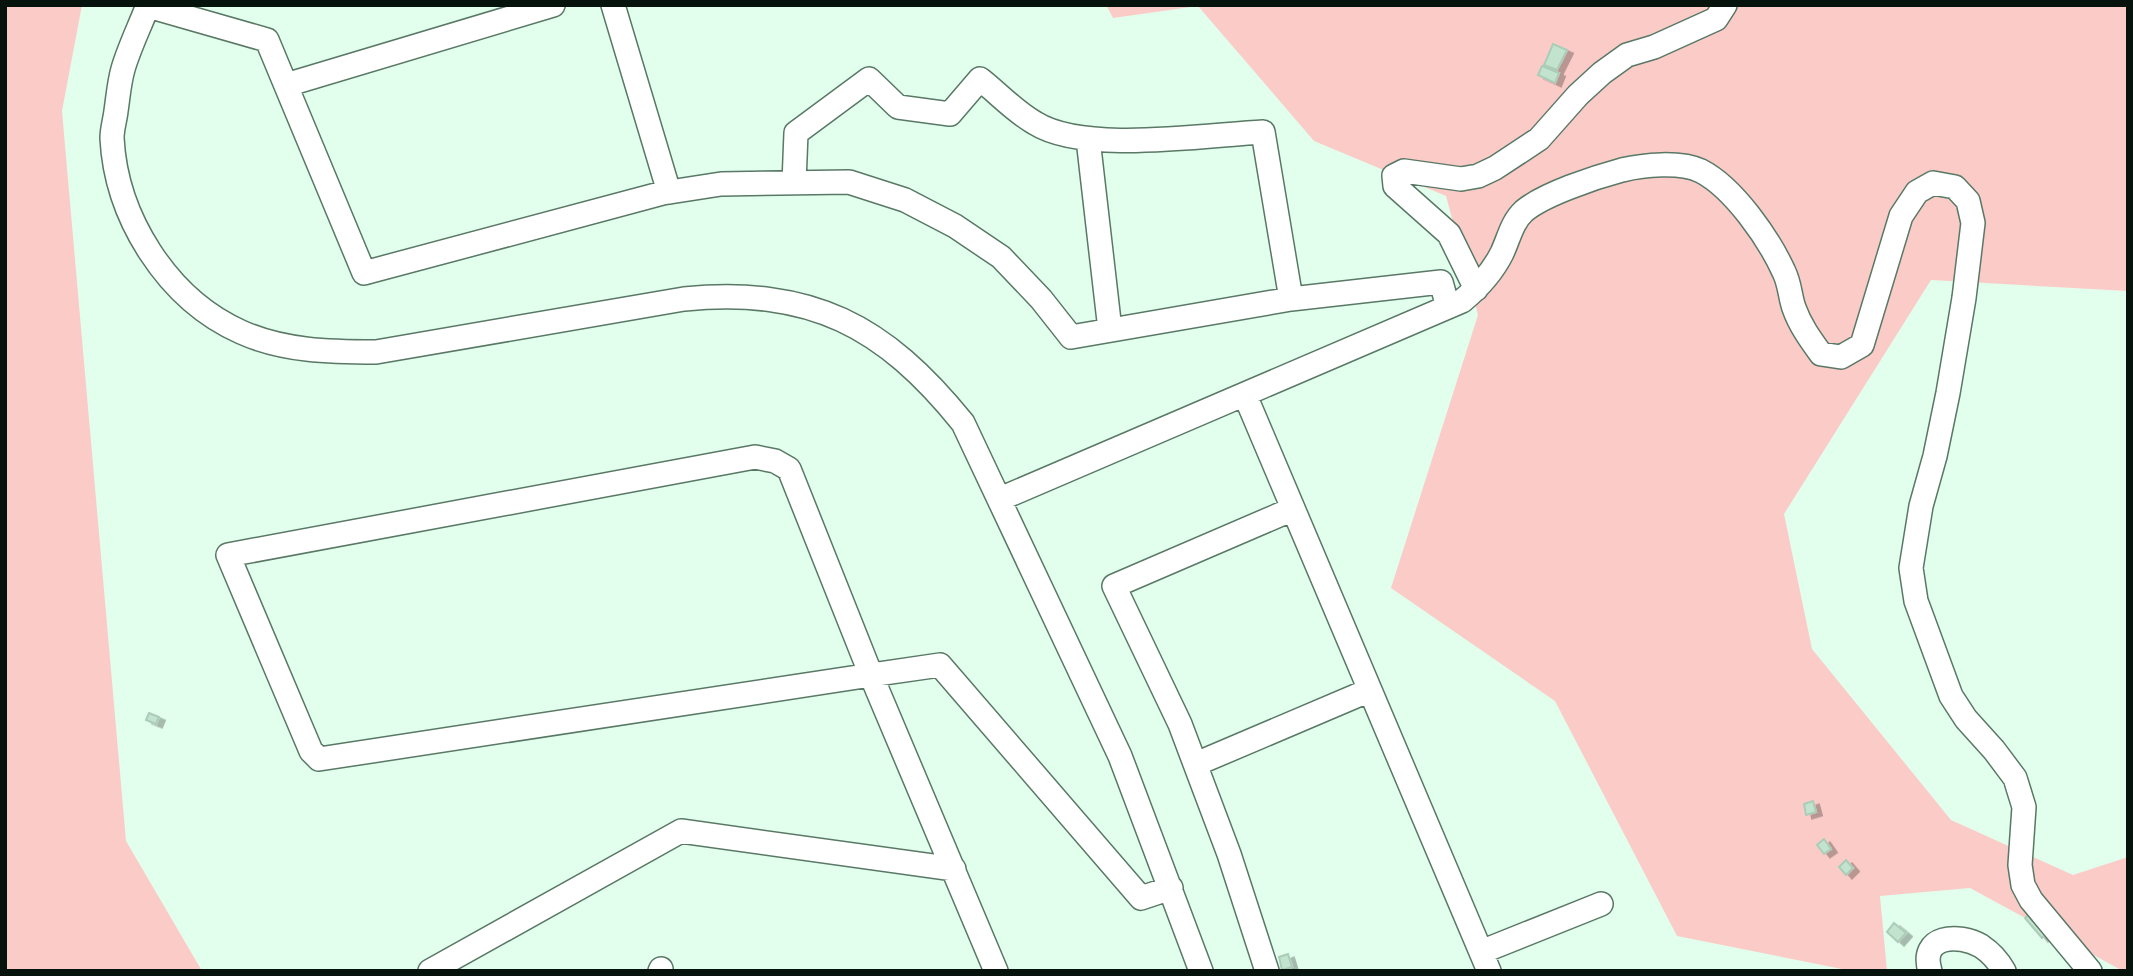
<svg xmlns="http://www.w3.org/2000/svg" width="2133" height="976" font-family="Inter,sans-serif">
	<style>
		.green { fill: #fbccc7 }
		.building { fill: #c2e4cf; stroke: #abcdb8; stroke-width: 2; filter: url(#shadow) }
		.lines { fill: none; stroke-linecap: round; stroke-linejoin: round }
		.minor-casing { stroke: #597866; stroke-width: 26 }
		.minor { stroke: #fff; stroke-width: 23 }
	</style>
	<defs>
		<filter id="shadow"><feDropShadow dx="6" dy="3.5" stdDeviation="0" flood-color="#0004"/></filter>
	</defs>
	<rect width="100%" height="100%" fill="#e2feed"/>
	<path class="green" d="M5,5h77l-20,106 64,730 76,130h-197z
		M1106,5h1022v286l-197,-11 -147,234 28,135 139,171 122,55 55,-18v114h-5l-153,-83 -90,8 7,75h-35l-175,-35 -122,-235 -164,-113 87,-273 -32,-119 -132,-55 -116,-135 -85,12z"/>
	<path class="building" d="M1553,44l14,6 -10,20 -13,-5z
		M1542,66l17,7 -4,10 -17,-8z
		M149,713l10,4 -3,7 -10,-4z
		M1813,801l3,11 -10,3 -2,-11z
		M1824,839l7,10 -7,5 -7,-9z
		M1846,860l7,8 -7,7 -7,-8z
		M2028,915l18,19 -4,4 -17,-20z
		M1894,923l12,10 -8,9 -11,-10z
		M1288,954l4,13 -10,3 -3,-13z"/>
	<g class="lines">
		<g class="minor-casing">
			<path id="minor" d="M148,5c-8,21 -19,43 -25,64 -4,14 -5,29 -7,42 -1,9 -4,18 -4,27 4,79 55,161 129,194 42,19 89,20 135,20l308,-53c127,-12 200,26 279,124l157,333 81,215
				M613,5l56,187
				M148,6l119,34 97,233 299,-80 58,-9 128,-2 56,18 50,26 46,31 40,42 30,38 220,-38 150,-17 7,25
				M286,85l267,-80
				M1088,139l22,191
				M794,183l2,-50 73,-54 29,28 52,7 30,-35c18,14 35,33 55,44 49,31 170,12 228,9l28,167
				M1476,289l-27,-55 -54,-48 -1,-10 10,-5 57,8 17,-3 17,-8 44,-29 39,-44 24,-22 25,-18 27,-8 62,-28 9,-14
				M1245,395l244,576
				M1000,499l462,-198c17,-14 30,-28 40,-48 7,-15 10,-31 22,-42 20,-17 72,-34 98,-41 21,-5 58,-9 79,1 33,17 68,68 83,101 6,12 6,25 10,36 6,17 16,31 27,46l20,3 21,-12 39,-129 16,-24 16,-9 22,4 13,14 5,22 -9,75 -16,95 -13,63 -14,50 -10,62 5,33 35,95 15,23 28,31 21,28 9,29 -4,58 3,20 8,15 59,71
				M1196,764l174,-74
				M1481,952l120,-48
				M430,971l251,-140 273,38
				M660,971l1,-2
				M996,971l-125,-296 -82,-206 -14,-8 -20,-4 -527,98 83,196 8,8 552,-84 69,-10 201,233 30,-10
				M1267,971l-38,-117 -49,-130 -66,-138 179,-77
				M1930,971c-11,-36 29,-38 51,-25 9,6 18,16 23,25"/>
		</g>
		<use href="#minor" class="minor"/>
	</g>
	<rect width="2133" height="976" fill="none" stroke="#06120c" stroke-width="14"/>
</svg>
